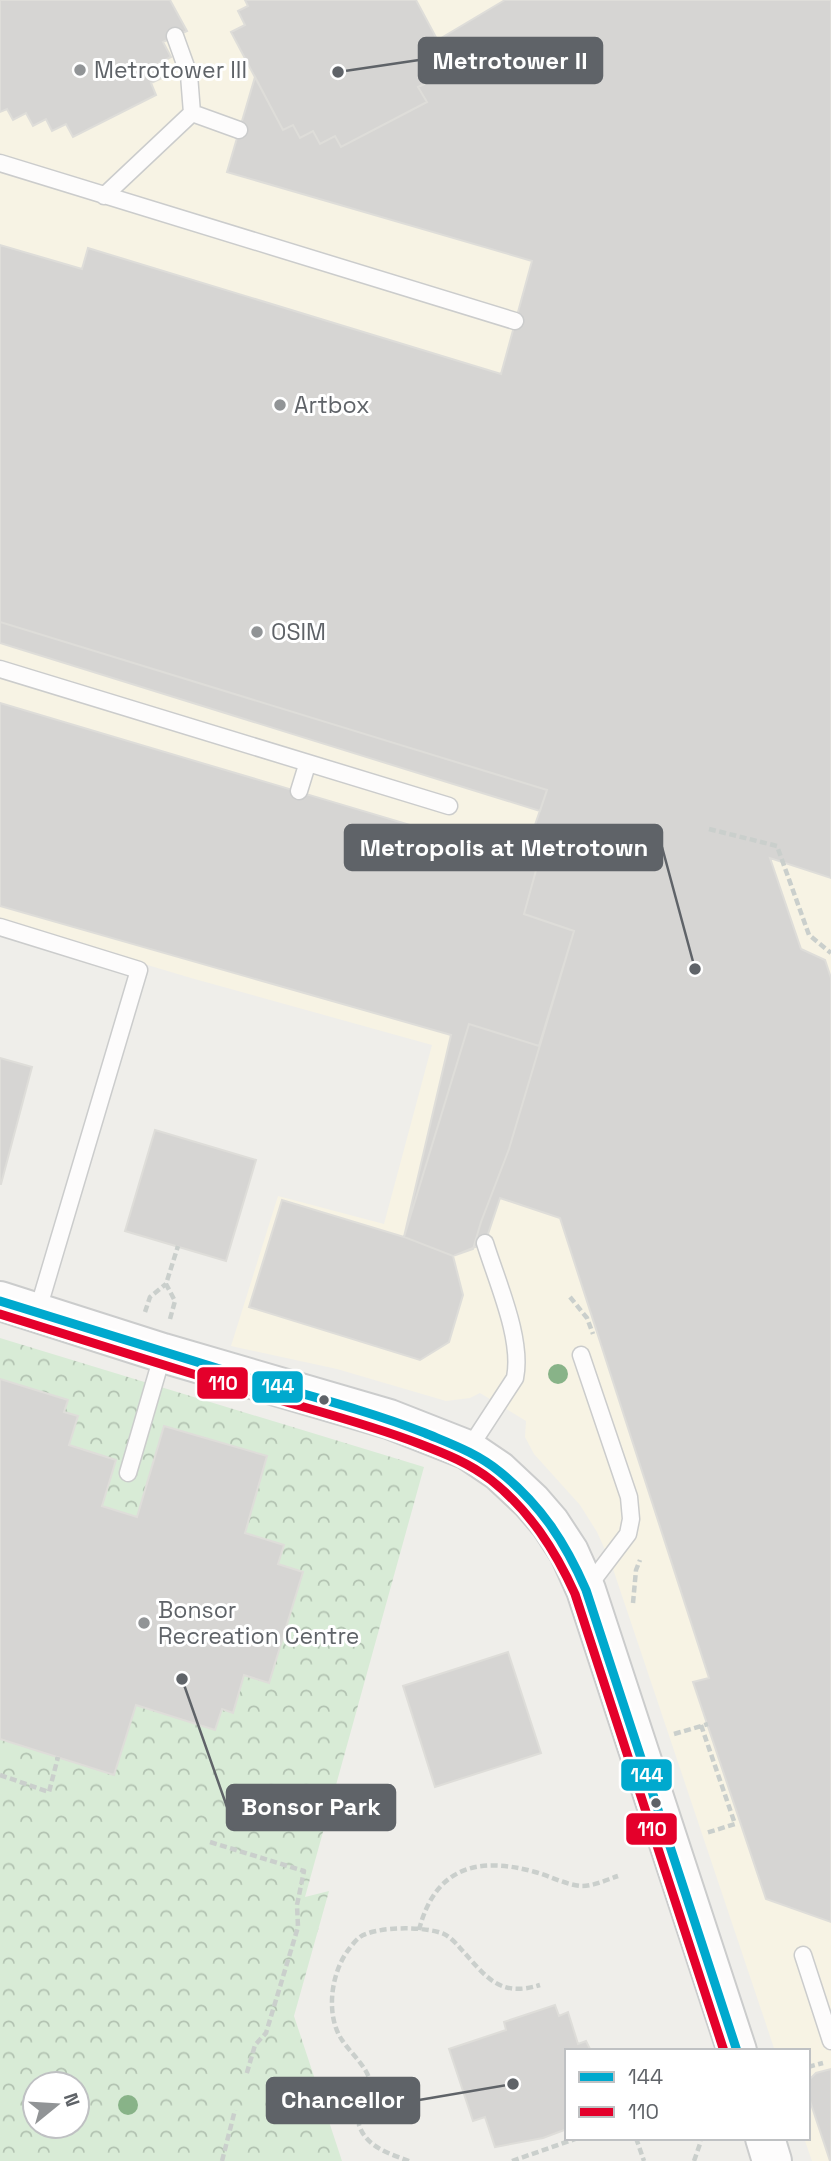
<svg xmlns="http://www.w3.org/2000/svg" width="831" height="2161" font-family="'Space Grotesk',sans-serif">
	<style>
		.commercial { fill: #f7f3e4 }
		.park { fill: url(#park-crowns); fill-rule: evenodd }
		.building { fill: #d6d5d3; stroke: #deddd9; stroke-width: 2 }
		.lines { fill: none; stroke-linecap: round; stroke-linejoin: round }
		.service-casing { stroke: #cbcccc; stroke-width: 19 }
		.tertiary-casing { stroke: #cbcccc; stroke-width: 42 }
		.path { stroke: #cacfcc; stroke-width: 4.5; stroke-dasharray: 7 3.5; stroke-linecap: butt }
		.service { stroke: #fdfcfc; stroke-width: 16 }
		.tertiary { stroke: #fdfcfc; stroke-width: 38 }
		.bus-1-casing { stroke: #fff; stroke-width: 14 }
		.bus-2-casing { stroke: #fff; stroke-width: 14 }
		.bus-1 { stroke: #00a9ce; stroke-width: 9 }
		.bus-2 { stroke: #e4002b; stroke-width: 9 }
		.tree { fill: #88b388 }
		.poi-dot { fill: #919496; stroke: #fff; stroke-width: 2.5 }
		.bus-dot { fill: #5f6368; stroke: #fff; stroke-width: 2.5 }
		.labels { text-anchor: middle; stroke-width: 6; stroke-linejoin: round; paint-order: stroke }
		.poi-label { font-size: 23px; fill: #5f6368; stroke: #fff; text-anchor: start }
		.leader { fill: none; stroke: #5f6368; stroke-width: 2.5 }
		.callout-dot { fill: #5f6368; stroke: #fff; stroke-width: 2.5 }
		.callout { fill: #5f6368; stroke: #5f6368; stroke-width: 2.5 }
		.callout-label { font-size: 24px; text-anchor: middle; font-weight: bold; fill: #fff }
		.line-badge { stroke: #fff; stroke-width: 2.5 }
		.badge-label { font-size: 19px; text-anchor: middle; font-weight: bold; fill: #fff }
	</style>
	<defs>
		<pattern id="park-crowns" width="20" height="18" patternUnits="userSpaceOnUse" patternTransform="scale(1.75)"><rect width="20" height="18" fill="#d8ebd6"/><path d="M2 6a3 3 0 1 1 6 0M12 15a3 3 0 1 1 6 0" fill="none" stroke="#b2c2b1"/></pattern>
	</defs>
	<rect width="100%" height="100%" fill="#efeeea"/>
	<path class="commercial" d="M0,0h831v2161h-19l-8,-23h4v-87h-33l-164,-488 -14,-31 -17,-27 -46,-51 -9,-17 1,-16 -46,-28 -10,5 -24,3 -109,-32 -106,-23 47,-150 106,28 48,-179 -241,-67 -191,-57z"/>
	<path class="park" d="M0,1338l424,129 -119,430 24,-6 -35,125 48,145h-342zM35,2084h42v42h-42z"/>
	<path class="building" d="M0,0h170l17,31 -24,11 8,15 -14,7 7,13 -13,6 5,12 -83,42 -7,-13 -14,7 -6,-12 -13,7 -7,-13 -13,7 -6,-11 -7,3z
		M245,0h171l22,41 -12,6 8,14 -12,7 7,14 -11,5 9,15 -86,45 -6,-11 -15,8 -7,-13 -13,7 -7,-13 -10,5 -52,-98 14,-7 -7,-14 10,-5z
		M505,0h326v878l-61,-20 31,91 24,11 6,18v944l-65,-23 -73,-217 16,-4 -149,-460 -60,-20 -15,45 -32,13 10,39 -14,47 -29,18 -171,-53 33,-107 122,37 65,-213 70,22 35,-115 -50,-17 14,-51 -14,-6 23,-67 -547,-168v-377l82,24 6,-21 413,126 31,-113 -305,-89 28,-95 28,53 10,-5 7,13 13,-7 7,13 15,-8 6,11 86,-45 -9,-15 11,-5 -7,-14 12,-7 -8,-14z
		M0,622l547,168 -7,21 -540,-168z
		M0,703l538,160 -14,51 50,17 -65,218 -28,73 -8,27 -20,7 -49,-19 47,-202 -451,-129z
		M0,1058l32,9 -31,117h-1z
		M155,1130l101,30 -30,101 -101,-30z
		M0,1379l68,21 -4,12 14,4 -9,29 47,15 -14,46 35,11 27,-91 103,30 -22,77 39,12 -6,19 25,8 -34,111 -25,-8 -11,38 -11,-4 -7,21 -79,-25 -22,70 -114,-36z
		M508,1652l33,101 -106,34 -32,-101z
		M555,2005l4,11 9,-4 10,32 8,-3 5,10h-24v78l-24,9 -48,9 -10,-30 -12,4 -24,-72 57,-19 -2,-8z
		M831,2069v92h-1l-22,-66v-14l8,-8z"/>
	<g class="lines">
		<g class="service-casing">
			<path id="service" d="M175,36l14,39 3,38
				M0,163l515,158
				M104,196l88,-83 47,17
				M0,669l449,137
				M299,791l8,-26
				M0,927l139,43 -102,343
				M581,1355l48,142 2,22 -3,15 -41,54
				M468,1450l47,-72c8,-39 -18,-96 -30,-135
				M128,1473l35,-120
				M803,1955l28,86"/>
		</g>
		<g class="tertiary-casing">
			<path id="tertiary" d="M0,1301l163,52 226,66 79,31 31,21 32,30 19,22 19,29 17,38 151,461
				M765,2138l7,23"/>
		</g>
		<path class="path" d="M709,829l68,17 32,89 22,18
			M570,1297l17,21 6,16
			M145,1312l5,-15 16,-13
			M170,1319l5,-18 -9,-17 12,-38
			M633,1603l3,-33 4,-10
			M701,1725l34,99 -29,9
			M674,1734l34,-10
			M0,1775l49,17 9,-35
			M210,1842l94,29 -7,34 1,22 -32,106 -11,12 -9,31
			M419,1930c16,-63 59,-74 116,-58 15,4 31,13 47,14 12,0 24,-6 36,-10
			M808,2067l15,-4
			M636,2138l8,23
			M222,2161l13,-51
			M409,2161c-19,-7 -43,-14 -50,-36 2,-14 14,-25 12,-40 -3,-18 -19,-30 -29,-45 -17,-25 -11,-68 7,-91 3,-4 7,-9 11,-12 16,-11 66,-11 84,-3 6,3 12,9 16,14 26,28 38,50 80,37
			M512,2161l66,-23
			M694,2161l7,-20"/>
		<use href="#service" class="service"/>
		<use href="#tertiary" class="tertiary"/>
		<g class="bus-1-casing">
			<path id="bus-1" d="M0,1301c89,28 178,56 268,83 53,15 106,29 157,49 26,11 52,20 75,39 41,33 65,70 86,118l151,461"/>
		</g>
		<g class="bus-2-casing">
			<path id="bus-2" d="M0,1314c89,28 179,56 269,83 51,15 102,28 151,47 26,10 49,19 71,36 39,31 64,70 84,114l149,457"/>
		</g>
		<use href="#bus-1" class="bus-1"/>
		<use href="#bus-2" class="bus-2"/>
	</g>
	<g class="tree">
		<circle cx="558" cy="1374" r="10"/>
		<circle cx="128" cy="2105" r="10"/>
	</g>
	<g class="poi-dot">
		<circle cx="80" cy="70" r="7"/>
		<circle cx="280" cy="405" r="7"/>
		<circle cx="257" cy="632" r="7"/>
		<circle cx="144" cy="1623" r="7"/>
	</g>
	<g class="bus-dot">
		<circle cx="324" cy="1400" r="6"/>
		<circle cx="656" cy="1803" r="6"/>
	</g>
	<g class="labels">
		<g class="poi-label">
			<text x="94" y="78">Metrotower III</text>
			<text x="294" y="413">Artbox</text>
			<text x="271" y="640">OSIM</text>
			<text x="158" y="1618">Bonsor<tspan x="158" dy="26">Recreation Centre</tspan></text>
		</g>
	</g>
	<path class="leader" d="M338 72L419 60M695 969L662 847M182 1679L227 1807M513 2084L419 2100"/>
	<g class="callout-dot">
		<circle cx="338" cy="72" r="7"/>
		<circle cx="695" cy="969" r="7"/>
		<circle cx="182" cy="1679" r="7"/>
		<circle cx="513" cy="2084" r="7"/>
	</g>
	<g class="callout">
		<rect x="419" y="38" width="183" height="45" rx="7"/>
		<rect x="345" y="825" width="317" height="45" rx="7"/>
		<rect x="227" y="1785" width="168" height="45" rx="7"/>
		<rect x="267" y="2078" width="152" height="45" rx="7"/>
	</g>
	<g class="callout-label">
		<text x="510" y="69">Metrotower II</text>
		<text x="504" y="856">Metropolis at Metrotown</text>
		<text x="311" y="1815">Bonsor Park</text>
		<text x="343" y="2108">Chancellor</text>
	</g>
	<g class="line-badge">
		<rect x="196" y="1366" width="53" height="34" rx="7" fill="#e4002b"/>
		<rect x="251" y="1370" width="53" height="34" rx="7" fill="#00a9ce"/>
		<rect x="620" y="1758" width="53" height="34" rx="7" fill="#00a9ce"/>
		<rect x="625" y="1812" width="53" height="34" rx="7" fill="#e4002b"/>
	</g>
	<g class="badge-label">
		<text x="223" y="1390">110</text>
		<text x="278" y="1393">144</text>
		<text x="647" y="1782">144</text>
		<text x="652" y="1836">110</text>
	</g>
	<rect x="565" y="2049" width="245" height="91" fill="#ffffff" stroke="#bfc1c3" stroke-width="2"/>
	<rect x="579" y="2072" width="35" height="10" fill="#00a9ce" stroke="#bfc1c3" stroke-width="2"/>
	<text x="628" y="2084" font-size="21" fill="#5f6368">144</text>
	<rect x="579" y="2107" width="35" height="10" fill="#e4002b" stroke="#bfc1c3" stroke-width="2"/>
	<text x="628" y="2119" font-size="21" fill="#5f6368">110</text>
	<g transform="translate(56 2105) rotate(72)"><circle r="33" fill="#ffffff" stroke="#bfc1c3" stroke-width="2"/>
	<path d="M0-5L12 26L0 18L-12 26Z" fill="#919496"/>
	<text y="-10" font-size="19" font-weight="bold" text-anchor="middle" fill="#5f6368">N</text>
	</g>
</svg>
